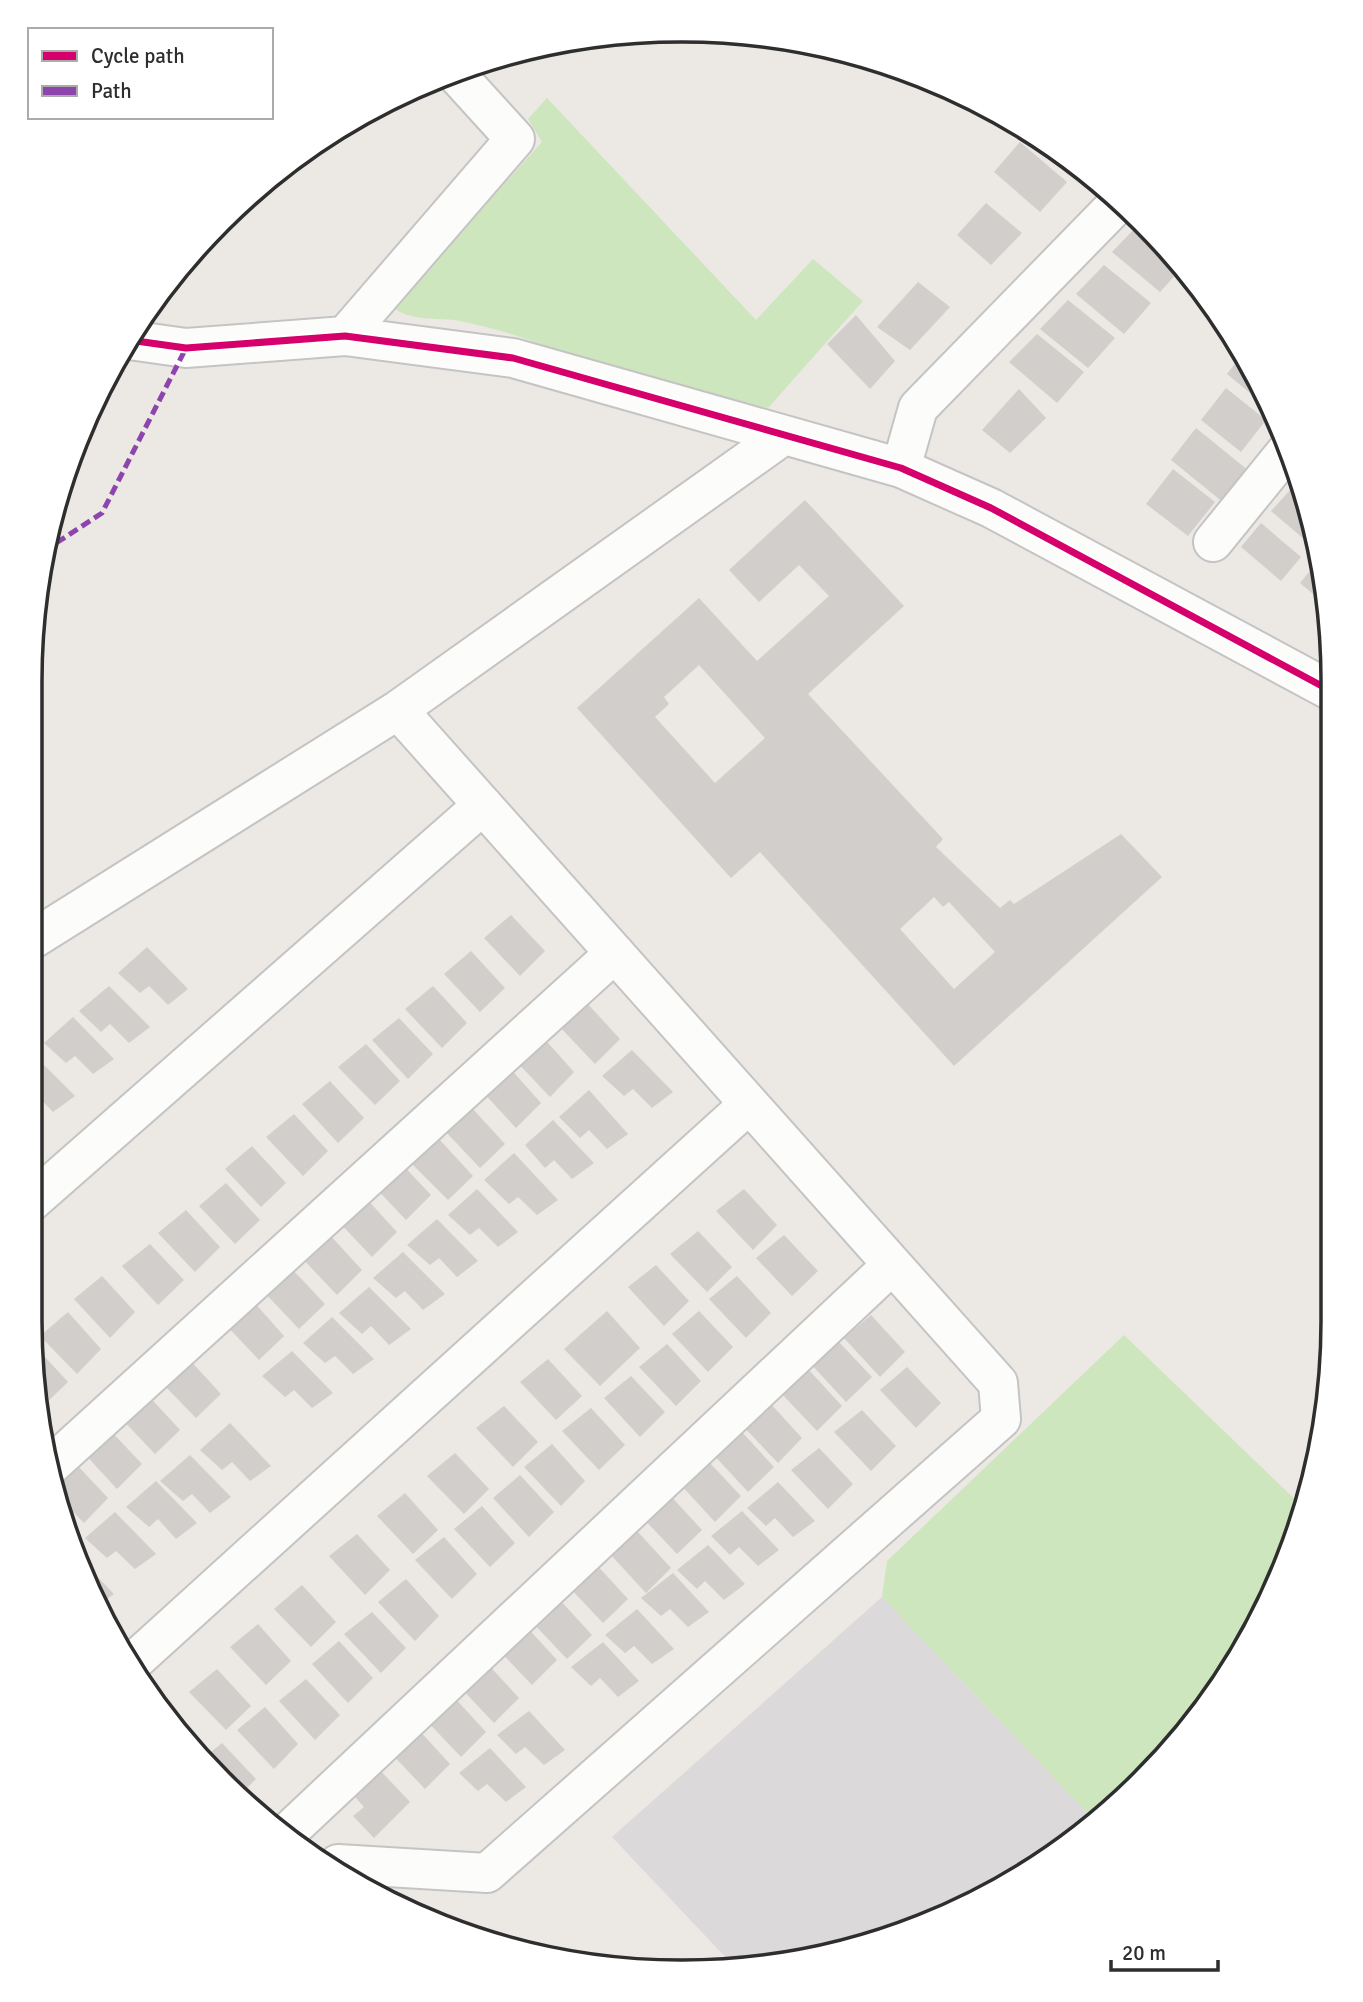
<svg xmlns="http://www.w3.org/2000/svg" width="1363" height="2002" font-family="Signika,sans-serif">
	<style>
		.industrial { fill: #dcd9db }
		.green { fill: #cee6be }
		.building { fill: #d1cecb; fill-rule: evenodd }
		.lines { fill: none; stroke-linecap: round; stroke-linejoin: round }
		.minor-casing { stroke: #c5c4c5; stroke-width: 42 }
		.minor { stroke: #fcfcfb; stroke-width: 38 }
		.quiet { stroke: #8e44ad; stroke-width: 5; stroke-dasharray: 10 5; stroke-linecap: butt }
		.cycleway-casing { stroke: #fff; stroke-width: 11 }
		.cycleway { stroke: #d6006c; stroke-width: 7 }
		.rim { fill: none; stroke: #2e2e2e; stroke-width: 3.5 }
	</style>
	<rect width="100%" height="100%" fill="#ece8e4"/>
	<path class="industrial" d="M882,1597l210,221 -122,87 -162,55 -78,2 -118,-125z"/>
	<path class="green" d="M547,98l209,222 57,-61 50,42 -95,107 -200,-50c-33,-19 -71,-29 -108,-37 -23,-4 -49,1 -68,-14l150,-165 -14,-23z
		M1124,1335l179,172 -20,63 -60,113 -81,99 -50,36 -210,-221 5,-36z"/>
	<path class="building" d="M1020,142l47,40 -27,30 -46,-40z
		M986,203l36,30 -31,32 -34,-30z
		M1140,223l10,9 29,39 -19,21 -48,-40z
		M1104,265l47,38 -27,31 -48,-40z
		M918,282l32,25 -40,43 -33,-23z
		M1068,300l47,38 -27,30 -48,-39z
		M856,315l39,46 -25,28 -43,-45z
		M1037,334l47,38 -27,31 -48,-41z
		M1240,357l26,36 6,18 -45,-37z
		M1226,388l40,32 -25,32 -40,-32z
		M1019,389l27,29 -36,35 -28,-23z
		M1196,428l53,43 -25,32 -53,-43z
		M1173,469l42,33 -27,34 -42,-32z
		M1292,488l9,8 15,44 -5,5 -40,-34z
		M805,500l99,106 -96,88 135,145 -7,8 64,61 10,-8 4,4 107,-70 41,43 -208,189 -194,-214 -29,26 -154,-170 122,-110 58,63 72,-65 -30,-31 -40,37 -30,-32zM699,665l66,73 -50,45 -60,-66 14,-13 -5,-7zM934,897l9,10 6,-5 46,50 -41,37 -54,-60z
		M1261,523l40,34 -20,24 -40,-34z
		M1320,559l1,1 5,45 -26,-22z
		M511,915l34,36 -25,25 -36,-38z
		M147,947l41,42 -20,16 -19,-19 -9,7 -22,-20z
		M471,951l34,37 -25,24 -36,-38z
		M109,986l41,41 -21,16 -19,-19 -9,8 -22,-21z
		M433,986l34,37 -25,25 -37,-39z
		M586,1002l34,37 -25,25 -37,-39z
		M73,1017l41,42 -21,15 -18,-18 -9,7 -22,-20z
		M399,1018l34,36 -25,25 -36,-39z
		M541,1035l33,37 -24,25 -37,-39z
		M366,1044l34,37 -25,24 -37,-38z
		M632,1050l41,42 -21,16 -19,-19 -9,7 -22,-20z
		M33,1054l42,42 -22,16 -18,-19 -5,4v-40z
		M508,1066l33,37 -25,25 -36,-39z
		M330,1081l34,37 -26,25 -36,-39z
		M589,1090l39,44 -21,15 -18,-19 -9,8 -21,-21z
		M471,1107l34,37 -25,24 -36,-38z
		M294,1114l34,37 -25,25 -37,-39z
		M30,1119l9,9 -9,7z
		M553,1120l41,43 -22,16 -18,-19 -9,8 -20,-23z
		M439,1139l34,37 -25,24 -37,-37z
		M252,1146l34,37 -25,24 -36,-38z
		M514,1153l44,47 -21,15 -19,-18 -9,7 -25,-24z
		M397,1159l34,36 -25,25 -36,-38z
		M226,1183l34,37 -25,24 -36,-38z
		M477,1189l41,43 -20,15 -19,-19 -9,7 -22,-20z
		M744,1189l33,36 -24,25 -37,-39z
		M363,1195l34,37 -25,25 -37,-39z
		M186,1210l34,37 -25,25 -37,-39z
		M437,1219l41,42 -21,16 -18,-19 -9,7 -23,-20z
		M698,1231l34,36 -25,25 -37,-38z
		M328,1233l34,37 -25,25 -37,-39z
		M784,1235l34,36 -26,25 -36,-38z
		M150,1244l34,36 -26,25 -36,-39z
		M403,1252l42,42 -22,16 -18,-19 -9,7 -23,-20z
		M656,1265l33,36 -25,25 -36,-39z
		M291,1268l34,36 -26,25 -36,-38z
		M102,1276l33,36 -25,26 -36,-39z
		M737,1276l34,37 -25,25 -37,-39z
		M369,1287l42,42 -22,16 -18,-19 -9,8 -23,-21z
		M251,1299l33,37 -25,24 -36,-38z
		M607,1311l33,37 -40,38 -36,-37z
		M699,1311l34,36 -25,25 -36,-38z
		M68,1312l33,37 -24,25 -37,-38z
		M871,1315l34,37 -25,25 -36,-39z
		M332,1317l42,42 -21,15 -18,-18 -10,7 -22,-20z
		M837,1340l35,37 -26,25 -36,-39z
		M33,1344l35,38 -25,24 -2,-2z
		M667,1344l34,37 -25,25 -37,-39z
		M292,1351l41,42 -21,15 -18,-18 -9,7 -23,-21z
		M187,1357l34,37 -25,24 -37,-38z
		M548,1359l34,37 -26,24 -36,-38z
		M907,1367l34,36 -25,25 -36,-38z
		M808,1369l34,37 -25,25 -37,-39z
		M631,1376l34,36 -25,25 -36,-39z
		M146,1393l34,37 -25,24 -36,-38z
		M769,1402l33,36 -24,25 -37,-39z
		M504,1406l34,36 -25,25 -37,-39z
		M591,1408l34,37 -26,25 -37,-39z
		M862,1410l34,36 -25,25 -37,-39z
		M230,1423l41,43 -21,15 -18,-19 -10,8 -22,-20z
		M108,1428l34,36 -25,25 -36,-39z
		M740,1430l34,37 -26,25 -36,-39z
		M552,1444l33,37 -24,25 -37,-39z
		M819,1448l34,36 -25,25 -37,-39z
		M455,1453l34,36 -25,25 -37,-38z
		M190,1455l41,42 -21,16 -18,-19 -9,7 -23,-20z
		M707,1460l34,36 -26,26 -36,-39z
		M74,1462l34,36 -24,25 -31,-32 -2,-10z
		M520,1475l34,37 -25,25 -36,-39z
		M156,1481l41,42 -21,16 -18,-20 -9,8 -23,-20z
		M778,1482l37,39 -22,16 -18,-19 -9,8 -19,-18z
		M405,1493l33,37 -25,24 -36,-38z
		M668,1493l34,37 -25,24 -36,-38z
		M482,1506l33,37 -25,24 -36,-38z
		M742,1511l37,39 -21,16 -19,-19 -9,8 -19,-19z
		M115,1512l41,42 -21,15 -19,-18 -9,7 -22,-20z
		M638,1532l33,36 -25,25 -36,-39z
		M357,1534l33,36 -25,25 -36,-39z
		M444,1537l33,37 -25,25 -37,-39z
		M708,1545l37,39 -21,16 -19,-19 -8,8 -20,-19z
		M594,1562l34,37 -25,24 -36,-38z
		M87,1566l27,28 -11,8z
		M673,1573l36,39 -21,15 -18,-18 -9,7 -20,-18z
		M406,1579l33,37 -24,25 -37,-39z
		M302,1585l34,37 -25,25 -37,-38z
		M558,1598l34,37 -25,24 -36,-38z
		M637,1609l37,40 -22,15 -18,-18 -9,7 -20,-18z
		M372,1612l34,36 -25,25 -37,-39z
		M523,1623l34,37 -25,25 -37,-39z
		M258,1624l33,37 -25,24 -36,-38z
		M339,1641l34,37 -25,25 -36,-39z
		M603,1642l36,39 -21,16 -18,-19 -9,8 -20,-19z
		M485,1661l34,37 -25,25 -37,-39z
		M217,1669l34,37 -25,24 -37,-38z
		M306,1679l34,36 -25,25 -36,-39z
		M452,1695l34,37 -25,25 -37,-39z
		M265,1707l33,37 -24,25 -37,-39z
		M529,1711l36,39 -21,15 -19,-18 -9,7 -19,-19z
		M177,1721l24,27 -2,2 -24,-27z
		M416,1727l34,37 -25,25 -37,-39z
		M222,1743l34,36 -17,17 -34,-39z
		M490,1748l36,39 -20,15 -19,-18 -9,7 -19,-18z
		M376,1766l34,36 -36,36 -21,-22 11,-9 -16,-18z"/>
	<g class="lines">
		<g class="minor-casing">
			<path id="minor" d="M345,336l170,-197 -60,-66
				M129,340l57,8 159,-12 168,22 388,110 90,40 342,184
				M901,468l17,-60 201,-206
				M1213,542l73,-90
				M30,941l368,-231 386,-275
				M30,1203l453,-398
				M49,1467l566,-514
				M131,1664l618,-560
				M287,1833l605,-568
				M338,1864l149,9 514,-454 -3,-36 -600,-673"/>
		</g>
		<use href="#minor" class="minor"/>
		<path class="quiet" d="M44,551l58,-38 84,-165"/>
		<g class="cycleway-casing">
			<path id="cycleway" d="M129,340l57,8 159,-12 168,22 388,110 90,40 342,184"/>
		</g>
		<use href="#cycleway" class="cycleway"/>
	</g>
	<path d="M0 0H1363V2002H0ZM681 42H682A639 639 0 0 1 1321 681V1321A639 639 0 0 1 682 1960H681A639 639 0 0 1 42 1321V681A639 639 0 0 1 681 42Z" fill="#fff" fill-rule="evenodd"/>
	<path class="rim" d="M681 42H682A639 639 0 0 1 1321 681V1321A639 639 0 0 1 682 1960H681A639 639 0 0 1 42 1321V681A639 639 0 0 1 681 42Z"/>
	<rect x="28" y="28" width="245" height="91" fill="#ffffff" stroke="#ababab" stroke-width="2"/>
	<rect x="42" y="51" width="35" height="10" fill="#d6006c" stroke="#ababab" stroke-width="2"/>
	<text x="91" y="63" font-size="21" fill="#2e2e2e">Cycle path</text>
	<rect x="42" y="86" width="35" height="10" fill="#8e44ad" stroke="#ababab" stroke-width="2"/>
	<text x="91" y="98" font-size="21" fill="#2e2e2e">Path</text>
	<path d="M1111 1960v10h107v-10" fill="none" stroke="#2e2e2e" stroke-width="3.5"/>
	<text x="1122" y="1960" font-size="21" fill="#2e2e2e" stroke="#ffffff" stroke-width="5" paint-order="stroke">20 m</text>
</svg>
